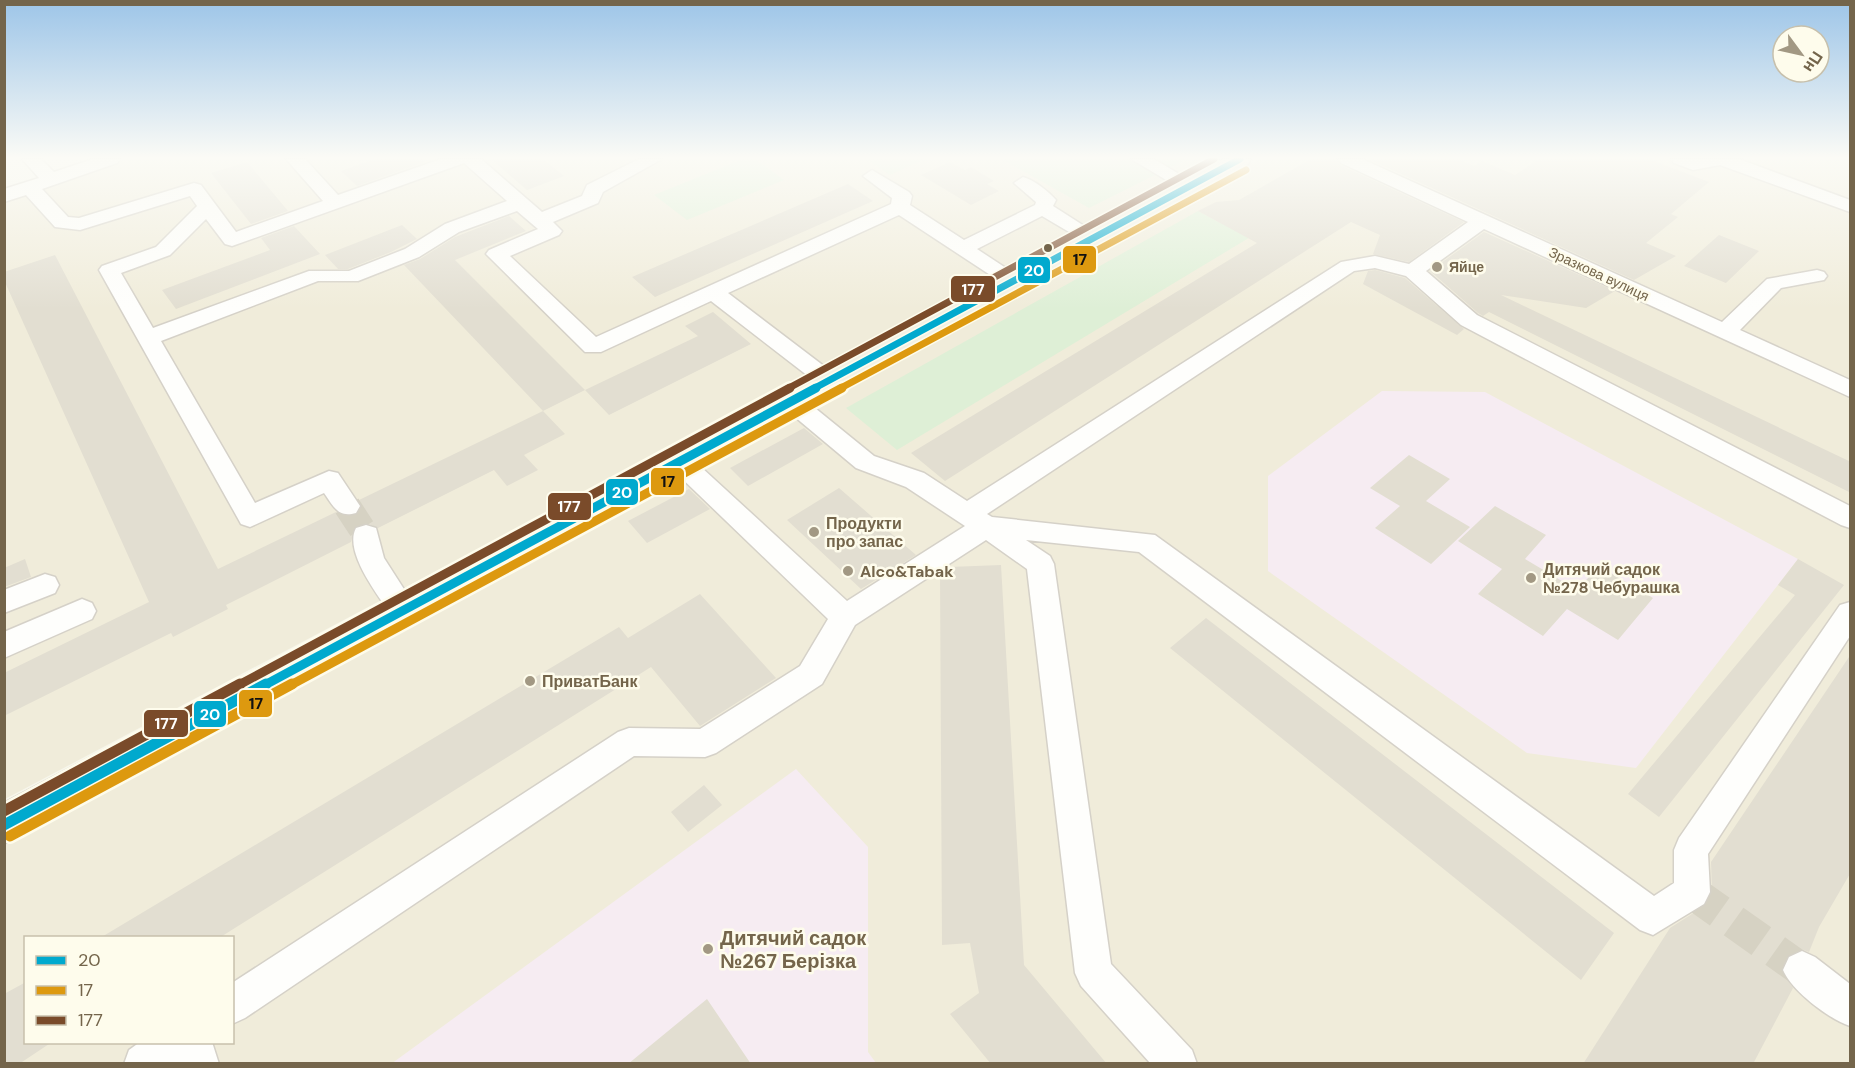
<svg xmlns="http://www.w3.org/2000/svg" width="1855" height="1068" font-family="'DM Sans',sans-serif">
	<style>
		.residential { fill: #f0ecda; fill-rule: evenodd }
		.education { fill: #f6ecf2 }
		.green { fill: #deefd6 }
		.building { fill: #e2ded1 }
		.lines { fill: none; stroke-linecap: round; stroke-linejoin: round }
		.minor-tunnel-far1 { stroke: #d6d2c3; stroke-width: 27; stroke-dasharray: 27 14; stroke-linecap: butt }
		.minor-tunnel { stroke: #d6d2c3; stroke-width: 34; stroke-dasharray: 34 17; stroke-linecap: butt }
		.minor-casing { stroke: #d5d1c8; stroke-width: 3 }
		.major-casing { stroke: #d5d1c6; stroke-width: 3 }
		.minor { fill: #fefefc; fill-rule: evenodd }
		.major { fill: #f2f1e5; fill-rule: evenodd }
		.bus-1-far2-casing { stroke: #fefcec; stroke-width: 10 }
		.bus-1-far1-casing { stroke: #fefcec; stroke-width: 14 }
		.bus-1-casing { stroke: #fefcec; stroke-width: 16 }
		.bus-2-far2-casing { stroke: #fefcec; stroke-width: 10 }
		.bus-2-far1-casing { stroke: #fefcec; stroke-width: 14 }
		.bus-2-casing { stroke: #fefcec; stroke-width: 16 }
		.bus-3-far2-casing { stroke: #fefcec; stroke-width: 10 }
		.bus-3-far1-casing { stroke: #fefcec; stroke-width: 14 }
		.bus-3-casing { stroke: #fefcec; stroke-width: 16 }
		.bus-1-far2 { stroke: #00a9ce; stroke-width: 7 }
		.bus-1-far1 { stroke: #00a9ce; stroke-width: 9 }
		.bus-1 { stroke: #00a9ce; stroke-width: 11 }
		.bus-2-far2 { stroke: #dd990f; stroke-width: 7 }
		.bus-2-far1 { stroke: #dd990f; stroke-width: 9 }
		.bus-2 { stroke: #dd990f; stroke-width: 11 }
		.bus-3-far2 { stroke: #7a4b2a; stroke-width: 7 }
		.bus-3-far1 { stroke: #7a4b2a; stroke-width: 9 }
		.bus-3 { stroke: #7a4b2a; stroke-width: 11 }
		.bus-dot { fill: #74654b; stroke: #fefcec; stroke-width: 2 }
		.poi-dot { fill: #a29883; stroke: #fefcec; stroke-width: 2 }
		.labels { text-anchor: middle; stroke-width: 5; stroke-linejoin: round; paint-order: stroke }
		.far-poi-label { font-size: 14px; font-weight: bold; fill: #74654b; stroke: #fefcec; text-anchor: start }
		.far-street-label { font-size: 14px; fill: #74654b; stroke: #fefcec }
		.poi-label { font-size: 16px; font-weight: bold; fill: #74654b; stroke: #fefcec; text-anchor: start }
		.near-poi-label { font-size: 20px; font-weight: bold; fill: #74654b; stroke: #fefcec; text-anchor: start }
		.line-badge { stroke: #fefcec; stroke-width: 2 }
		.badge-label { font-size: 16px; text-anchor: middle; font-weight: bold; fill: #fff }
		.pale-badge-label { font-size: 16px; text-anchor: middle; font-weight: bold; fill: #111 }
	</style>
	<rect width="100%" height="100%" fill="#f7f6eb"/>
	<path class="residential" d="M124,159h1092l-1211,640 -1,-599z
		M1258,159h592v904h-1845l-1,-217zM26,938h206v104h-206z"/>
	<path class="education" d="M1382,391l103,1 313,167 -162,209 -109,-15 -259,-182v-95z
		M796,769l72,78v205l8,11 -485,1z"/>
	<path class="green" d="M743,159h12l29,21 -97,40 -33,-25z
		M866,159h59l-35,16z
		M1001,159h186l-98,49z
		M1252,206l25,15 -380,229 -51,-42 352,-197 22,12z"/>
	<path class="building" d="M375,159h50v3l-68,24 -16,-15z
		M491,159h52l21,17 -37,14z
		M1311,159h25l4,6 124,57 -55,40 -36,-8 7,-19 -29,-13 -406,259 -34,-28 346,-210 -59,-32 18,-9 23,-2z
		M1368,159h90l16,7 8,-5 33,14 24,-16h110l60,23 -38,32 7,3 -32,26 30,13 -42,24z
		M247,162l41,49 -37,13 -40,-51z
		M950,162l15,8 6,-3 23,14 -7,3 12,7 -28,14 -50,-30z
		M848,184l25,17 -218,96 -23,-20z
		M509,216l17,15 -71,29 130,130 -42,21 -139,-146 16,-6 35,-22z
		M402,225l15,14 -26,13 -43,17h-10l-13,-14z
		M294,226l26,28 -144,55 -14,-19 108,-40 -9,-12z
		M1484,232l131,59 -29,17 -85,-13 350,167v31l-362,-181 -6,4 -5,-3 -48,-42z
		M1719,235l40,16 -33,32 -42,-17z
		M55,255l163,314 118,-57 9,4 11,-1 6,-8 -3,-7 184,-89 22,23 -41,21 14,15 -31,16 -13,-16 -116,58 -11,-5 -12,3 -4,16 -125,63 2,4 -55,28 -2,-4 -167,83v-43l145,-71 -145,-322v-8z
		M1375,270l30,8 59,51 -7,6 -94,-51 5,-13z
		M713,312l38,32 -142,71 -24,-25 113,-54 -13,-10z
		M804,428l19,16 -75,42 -18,-18z
		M1409,455l41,24 -24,22 44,26 -39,37 -56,-36 25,-22 -30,-18z
		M839,488l77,67 -55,34 -74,-69z
		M689,489l21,20 -63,34 -19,-22z
		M1495,506l51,29 -21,24 52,31 22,-24 54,32 -35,42 -51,-31 -24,27 -65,-42 24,-25 -44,-28z
		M25,559l6,18 -27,10v-19z
		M1798,559l46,26 -185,232 -31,-23 167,-199 -17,-10z
		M1001,565l23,400 83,99h-116l-41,-50 29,-21 -9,-50 -28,2 -2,-372 9,-6z
		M700,594l76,84 -76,48 -49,-59 -432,271h-119l519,-311 9,11z
		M1206,618l408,315 -33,47 -411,-332z
		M1851,654v218l-32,55 -10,25 -8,-3 -14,7 -6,15 12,17 -40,76h-170l87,-136 36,-23 6,-13 -1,-30z
		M704,785l18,20 -34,27 -17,-20z
		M26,982v60h26l-33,22h-15v-70z
		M707,999l44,65h-123z"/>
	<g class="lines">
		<path class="minor-tunnel-far1" d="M347,506l19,29"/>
		<path class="minor-tunnel" d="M1692,892l110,78"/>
		<g class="minor-casing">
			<path id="minor" d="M22,159h19l13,13 39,-13h27l-3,4 -75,26 26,28 11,1 115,-35 7,2 35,47 87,-31 -37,-42h19l33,36 103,-36h40l61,53 40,-16 5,-11 52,-26h23l-59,33 -5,11 -45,19 9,9 -3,4 -49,21 86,81 295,-133 1,-6 -29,-22 9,-6 37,22 3,4 -2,9 54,35 71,-35 1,-3 -22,-19 9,-6c11,3 25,14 33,23l-3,6 50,32 -3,4h-14l-44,-26 -65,33 44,29 4,4 -4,4h-14l-108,-71 -171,78 109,83 4,5 -4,5 -8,3 -8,-3 -110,-85 -110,51h-16l-99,-98 3,-4 49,-21 -21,-18 -58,21 -40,25 -61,24h-40l-157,60 94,162 74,-32 9,2 22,33 -4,7c-18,5 -22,-6 -32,-20l-74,34 -9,-3 -142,-254 3,-4 54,-19 41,-41 -7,-10 -110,34 -25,-3 -29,-32 -22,7v-13l35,-11zM464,163l43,38 -62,23 -40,25 -56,22h-40l-156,57 -32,-55 49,-18 36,-36 19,25 7,2z
				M1131,159h23l45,27 -2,4h-14z
				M1338,159h24l360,163 45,-43 50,-9 7,2 3,4 -3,4 -43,8 -41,42 110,50v17l-366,-168 -58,42 51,44 373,191v22l-9,-3 -380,-200 -55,-49 -31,-8 -21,3 -367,243 5,3 163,18 499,361 20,-13v-33l5,-12 161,-233 10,-3v34l-142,218 2,38 -6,12 -51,31 -13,-5 -501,-378 -113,-12 24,16 4,8 57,400 81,86 5,14h-46l-70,-78 -6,-13 -48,-404 -41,-29 -131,85 -33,59 -106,69 -11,4 -71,-1 -389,262 -13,6v-41l386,-251 11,-4 71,1 100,-63 28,-47 -157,-151 -4,-6 4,-6 9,-3 9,3 158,145 118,-75 -59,-39 -50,-19 -73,-61 -4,-6 4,-6 8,-2 8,2 75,61 50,17 43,28 374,-239 34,-6 34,8 59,-42 -127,-59z
				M1671,159h68l111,41v12l-130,-47 -27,5 -19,-7z
				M366,525l10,3 8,30 34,53 -4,8 -10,4 -10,-4c-14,-21 -51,-67 -38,-91z
				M45,574l10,3 4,8 -4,8 -51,20v-23z
				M82,599l10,4 4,8 -4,8 -88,39v-26z
				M1802,951l13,6 35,27v42c-21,-7 -58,-35 -67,-56l6,-13z
				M140,1042h72l7,22h-95l5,-14z"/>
		</g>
		<g class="major-casing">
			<path id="major" d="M1223,159h28l-3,5 -1244,680v-41z"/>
		</g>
		<use href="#minor" class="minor"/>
		<use href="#major" class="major"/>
		<g class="bus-1-far2-casing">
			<path id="bus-1-far2" d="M813,389l427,-230"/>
		</g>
		<g class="bus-1-far1-casing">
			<path id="bus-1-far1" d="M263,686l553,-298"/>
		</g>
		<g class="bus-1-casing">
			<path id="bus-1" d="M4,825l262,-141"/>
		</g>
		<g class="bus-2-far2-casing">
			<path id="bus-2-far2" d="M839,389l407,-219"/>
		</g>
		<g class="bus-2-far1-casing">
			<path id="bus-2-far1" d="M289,686l553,-298"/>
		</g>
		<g class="bus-2-casing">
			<path id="bus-2" d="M10,836l282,-152"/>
		</g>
		<g class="bus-3-far2-casing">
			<path id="bus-3-far2" d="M787,389l427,-230"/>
		</g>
		<g class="bus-3-far1-casing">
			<path id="bus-3-far1" d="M237,686l553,-298"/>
		</g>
		<g class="bus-3-casing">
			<path id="bus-3" d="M4,811l236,-127"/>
		</g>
		<use href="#bus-1-far2" class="bus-1-far2"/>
		<use href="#bus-1-far1" class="bus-1-far1"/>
		<use href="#bus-1" class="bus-1"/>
		<use href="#bus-2-far2" class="bus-2-far2"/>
		<use href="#bus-2-far1" class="bus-2-far1"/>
		<use href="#bus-2" class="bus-2"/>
		<use href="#bus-3-far2" class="bus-3-far2"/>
		<use href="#bus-3-far1" class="bus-3-far1"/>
		<use href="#bus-3" class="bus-3"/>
	</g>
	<linearGradient id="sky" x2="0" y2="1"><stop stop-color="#9dc5e8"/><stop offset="0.51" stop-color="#fbfbf6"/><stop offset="1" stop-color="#fbfbf6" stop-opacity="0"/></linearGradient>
	<rect width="1855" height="309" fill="url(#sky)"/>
	<circle class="bus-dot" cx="1048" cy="248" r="5"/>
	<g class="poi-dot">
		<circle cx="1437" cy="267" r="6"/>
		<circle cx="814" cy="532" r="6"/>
		<circle cx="848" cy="571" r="6"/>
		<circle cx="1531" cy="578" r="6"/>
		<circle cx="530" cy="681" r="6"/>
		<circle cx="708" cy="949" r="6"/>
	</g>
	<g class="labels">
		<g class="far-poi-label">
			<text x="1449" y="272">Яйце</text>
		</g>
		<g class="far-street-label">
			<text transform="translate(1599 274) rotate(25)" y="5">Зразкова вулиця</text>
		</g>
		<g class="poi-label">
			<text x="826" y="529">Продукти<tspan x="826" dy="18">про запас</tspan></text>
			<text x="1543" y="575">Дитячий садок<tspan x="1543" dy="18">№278 Чебурашка</tspan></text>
			<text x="860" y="577">Alco&amp;Tabak</text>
			<text x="542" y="687">ПриватБанк</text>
		</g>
		<g class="near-poi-label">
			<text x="720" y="945">Дитячий садок<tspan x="720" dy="23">№267 Берізка</tspan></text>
		</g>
	</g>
	<g class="line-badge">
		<rect x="1062" y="245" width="35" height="29" rx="6" fill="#dd990f"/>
		<rect x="1017" y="256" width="34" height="28" rx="6" fill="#00a9ce"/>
		<rect x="950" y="275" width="46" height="28" rx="6" fill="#7a4b2a"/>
		<rect x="650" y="467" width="35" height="29" rx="6" fill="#dd990f"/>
		<rect x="605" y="478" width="34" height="28" rx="6" fill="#00a9ce"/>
		<rect x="547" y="492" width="45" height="29" rx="6" fill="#7a4b2a"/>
		<rect x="238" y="689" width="35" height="29" rx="6" fill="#dd990f"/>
		<rect x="193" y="700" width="34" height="28" rx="6" fill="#00a9ce"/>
		<rect x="143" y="709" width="46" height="29" rx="6" fill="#7a4b2a"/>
	</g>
	<g class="badge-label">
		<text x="1034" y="276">20</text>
		<text x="973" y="295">177</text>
		<text x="622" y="498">20</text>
		<text x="569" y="512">177</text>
		<text x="210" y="720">20</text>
		<text x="166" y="729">177</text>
	</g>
	<g class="pale-badge-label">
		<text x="1080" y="265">17</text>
		<text x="668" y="487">17</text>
		<text x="256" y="709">17</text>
	</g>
	<rect width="1855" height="1068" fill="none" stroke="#74654b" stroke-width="12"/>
	<rect x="24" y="936" width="210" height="108" fill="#fefcec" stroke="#c7c0ac" stroke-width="1.5"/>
	<rect x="36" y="956" width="30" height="9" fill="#00a9ce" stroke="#c7c0ac" stroke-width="1.5"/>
	<text x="78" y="966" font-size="18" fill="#74654b">20</text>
	<rect x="36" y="986" width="30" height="9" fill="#dd990f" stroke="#c7c0ac" stroke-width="1.5"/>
	<text x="78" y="996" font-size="18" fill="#74654b">17</text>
	<rect x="36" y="1016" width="30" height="9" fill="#7a4b2a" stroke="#c7c0ac" stroke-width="1.5"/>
	<text x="78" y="1026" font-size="18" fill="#74654b">177</text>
	<g transform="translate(1801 54) rotate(123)"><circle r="28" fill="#fefcec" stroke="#c7c0ac" stroke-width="1.5"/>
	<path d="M0-4.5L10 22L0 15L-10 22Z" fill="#a29883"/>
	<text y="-9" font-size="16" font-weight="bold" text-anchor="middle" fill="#74654b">Пн</text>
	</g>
</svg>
